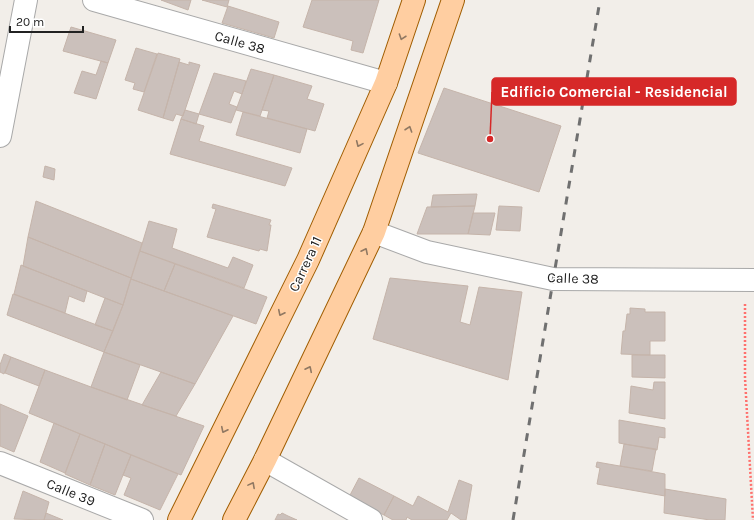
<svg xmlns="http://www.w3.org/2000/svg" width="754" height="520" font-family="Karla,sans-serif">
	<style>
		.building { fill: #cbc0bb; stroke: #c5b4aa }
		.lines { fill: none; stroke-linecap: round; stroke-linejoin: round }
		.minor-casing { stroke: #a9a9a9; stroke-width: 24 }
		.major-casing { stroke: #a05d00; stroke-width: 24 }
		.path { stroke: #ff706d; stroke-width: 2.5; stroke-dasharray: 2 2; stroke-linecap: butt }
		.minor { stroke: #fff; stroke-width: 22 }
		.major { stroke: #ffcea1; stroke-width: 22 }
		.rail { stroke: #707070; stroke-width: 3; stroke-dasharray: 8 8; stroke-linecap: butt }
		.oneway { stroke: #907862 }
		.labels { text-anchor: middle; stroke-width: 3; stroke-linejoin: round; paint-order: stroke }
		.street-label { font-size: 14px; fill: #222; stroke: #fff }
		.leader { fill: none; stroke: #d62828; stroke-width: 1.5 }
		.callout-dot { fill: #d62828; stroke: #fff; stroke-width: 1.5 }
		.callout { fill: #d62828; stroke: #d62828; stroke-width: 1.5 }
		.callout-label { font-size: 15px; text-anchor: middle; font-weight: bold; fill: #fff }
	</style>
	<rect width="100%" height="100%" fill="#f2eee9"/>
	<path class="building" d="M161,0h30l-3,10z
		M202,0h27l-2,7z
		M312,0h67l-16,53 -12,-3 2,-9 -50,-14z
		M228,6l51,16 -5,16 -52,-15z
		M71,27l45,13 -8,23 -45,-12z
		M136,48l21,6 -13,38 -11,-3 2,-6 -10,-3z
		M158,53l22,6 -17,59 -25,-8z
		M101,61l7,2 -12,36 -22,-6 8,-22 14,4z
		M179,62l10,3v-3l11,3 -17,51 -7,-2 -3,7 -10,-3z
		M251,69l23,6 -14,41 -24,-6z
		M214,73l32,8 -4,13 -8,-3 -5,13 8,3 -6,16 -32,-9z
		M274,75l38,11 -5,13 17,5 -9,27 -48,-13 2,-7 -7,-1z
		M444,88l117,38 -22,66 -121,-39z
		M185,110l14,4 -3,10 -15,-5z
		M243,112l64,17 -7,24 -64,-18z
		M181,119l23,7 -5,15 93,27 -7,18 -115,-32z
		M45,166l10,3 -1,11 -11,-3z
		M477,194l-2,12 -44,1 2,-12z
		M36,201l106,42 -11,35 -103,-41z
		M213,204l58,16 -2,5h2l-4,26 -7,-2 -1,2 -52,-14 9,-28 -4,-1z
		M475,206l-7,28h-51l10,-27z
		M499,206l23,1 -2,24 -24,-1z
		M473,213h22l-5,22 -22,-1z
		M149,221l28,8 -5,19 56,20 5,-11 20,8 -9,23 -104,-37z
		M28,237l103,41 -8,27 -100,-39z
		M140,251l35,13 -11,27 -33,-12z
		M175,264l92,33 -11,27 -92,-33z
		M21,265l66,26 -3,11 -15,-6 -4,17 -51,-19z
		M390,278l78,8 -8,36 10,3 9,-38 43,5 -14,88 -135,-41z
		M131,279l102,37 -38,68 -91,-32 19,-47z
		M13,294l100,37 -9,21 -97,-37z
		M105,298l18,7 -10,26 -18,-6z
		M630,308l15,1v3h20v29h-15v14l-29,-1 2,-23h2l2,-17h3z
		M104,352l36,13 -13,35 -36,-13z
		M4,354l7,3 -7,17 -4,-2v-7z
		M632,355h33v23l-33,-1z
		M11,357l34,13 -6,16 -34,-13z
		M45,370l46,17 113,39 -23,49 -152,-62z
		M161,372l34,12 -19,32 -34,-11z
		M654,382h11v37l-36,-6 2,-27 22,4z
		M0,404l28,12 -14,36 -14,-6z
		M619,420l46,8v10l-6,-1 -2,13 -38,-7z
		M54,423l26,11 -15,39 -25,-11z
		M80,434l25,10 -15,41 -25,-11z
		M105,444l26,11 -16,40 -25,-10z
		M624,444l32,5 -4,22 -32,-5z
		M131,455l47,19 -18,36 -36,-15 7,-17 -8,-3z
		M597,462l68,12v22l-68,-12 3,-16 -4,-1z
		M359,478l35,18 -10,19 -35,-18z
		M459,480l13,5 -6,35h-5l-10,-7 -4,7h-35l-5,-3 -1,3h-13l-9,-5 10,-19 19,10 5,-10 30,16z
		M665,489l61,10 -1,21h-15l-46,-7z
		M23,491l26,11 -5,18 -30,-1z
		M46,513l17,7h-19z
		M282,513l6,3 9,4h-22l3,-6 2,1z"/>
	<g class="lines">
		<g class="minor-casing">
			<path id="minor" d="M94,0l292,83
				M0,136l26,-136
				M374,232l53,20 126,27 201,1
				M265,460l106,60
				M0,463l142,57"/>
		</g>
		<g class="major-casing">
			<path id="major" d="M179,520l129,-260 78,-177 28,-83
				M234,520l31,-60 109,-228 79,-232"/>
		</g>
		<path class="path" d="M745,304v74l8,142"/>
		<use href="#minor" class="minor"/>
		<use href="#major" class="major"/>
		<path class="rail" d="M513,520l87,-520"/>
	</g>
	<defs><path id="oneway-chevron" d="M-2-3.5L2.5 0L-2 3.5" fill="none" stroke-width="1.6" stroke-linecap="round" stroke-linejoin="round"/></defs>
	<g class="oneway">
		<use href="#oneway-chevron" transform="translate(402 37) rotate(109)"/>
		<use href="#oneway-chevron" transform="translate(409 129) rotate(-71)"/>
		<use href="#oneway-chevron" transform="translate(359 144) rotate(114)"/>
		<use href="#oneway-chevron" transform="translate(365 251) rotate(-64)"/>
		<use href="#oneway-chevron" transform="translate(281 313) rotate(116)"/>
		<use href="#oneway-chevron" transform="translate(309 369) rotate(-64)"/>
		<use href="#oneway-chevron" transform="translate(224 430) rotate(116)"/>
		<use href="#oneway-chevron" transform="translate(252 485) rotate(-62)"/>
	</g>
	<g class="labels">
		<g class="street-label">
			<text transform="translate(240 42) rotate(16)" y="5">Calle 38</text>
			<text transform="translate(305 264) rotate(-65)" y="5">Carrera 11</text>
			<text transform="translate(573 278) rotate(2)" y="5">Calle 38</text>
			<text transform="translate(71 492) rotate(22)" y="5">Calle 39</text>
		</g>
	</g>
	<path class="leader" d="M490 139L492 92"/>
	<circle class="callout-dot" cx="490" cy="139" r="4"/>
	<rect class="callout" x="492" y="78" width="244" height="27" rx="4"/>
	<g class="callout-label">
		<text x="614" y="97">Edificio Comercial - Residencial</text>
	</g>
	<path d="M10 26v6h73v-6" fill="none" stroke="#222222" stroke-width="2"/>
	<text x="16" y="26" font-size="12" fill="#222222" stroke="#ffffff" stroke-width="3" paint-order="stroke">20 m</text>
</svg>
